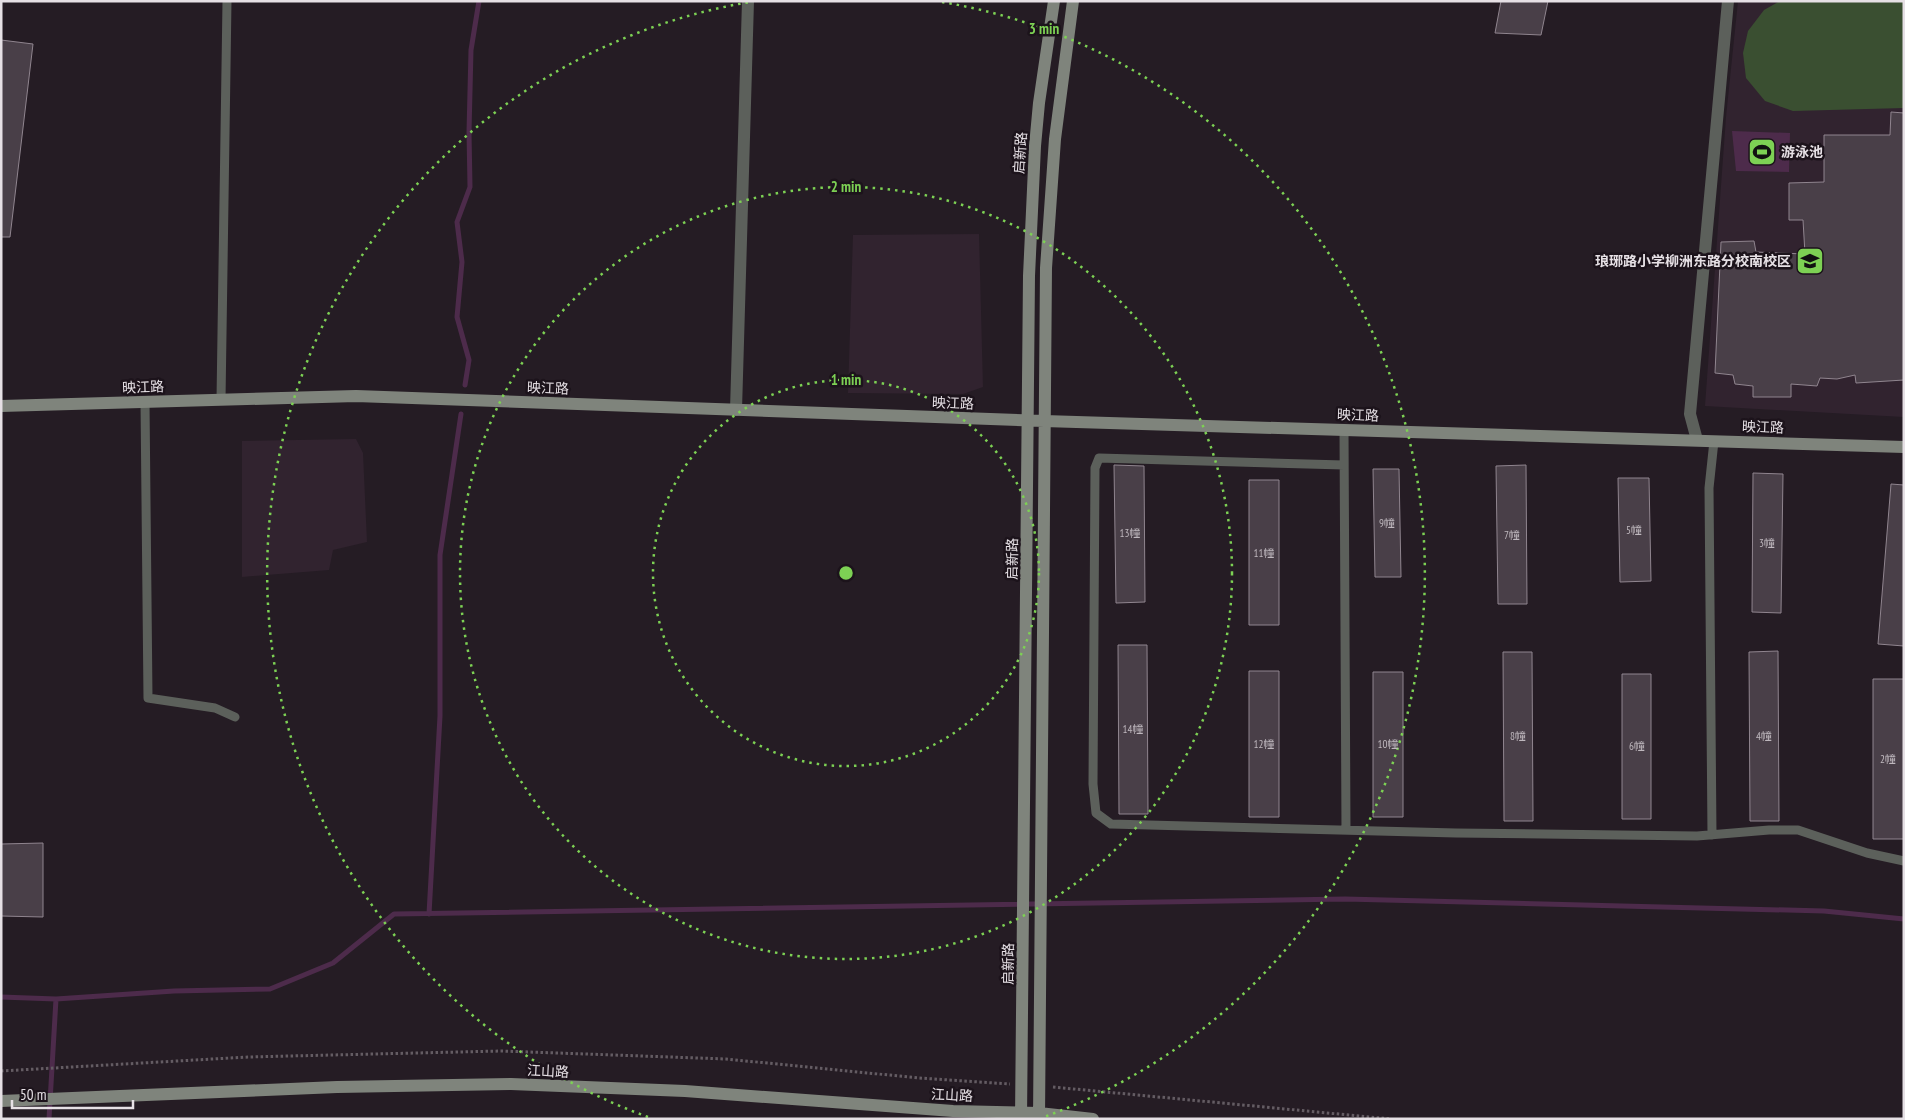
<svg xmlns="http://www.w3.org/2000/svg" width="1905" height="1120" font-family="'PT Sans Narrow','Noto Sans SC',sans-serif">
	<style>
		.built { fill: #31232f }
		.green { fill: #3a4f31 }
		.water { fill: #4d2b4b }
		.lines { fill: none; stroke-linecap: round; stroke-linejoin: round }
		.stream { stroke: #4d2b4b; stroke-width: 5 }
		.building { fill: #493f48; stroke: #90858f }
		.path { stroke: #645c63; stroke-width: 3; stroke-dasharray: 2.5 2.5; stroke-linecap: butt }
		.lane { stroke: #5c605b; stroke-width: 9 }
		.street { stroke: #5c605b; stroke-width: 12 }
		.secondary { stroke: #7f847c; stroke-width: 12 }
		.ring { fill: none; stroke: #7dd154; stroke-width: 2.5; stroke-dasharray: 2.5 5 }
		.labels { text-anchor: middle; stroke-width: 5; stroke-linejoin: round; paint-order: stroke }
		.number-label { font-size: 11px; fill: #bfb8be }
		.poi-label { font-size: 14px; font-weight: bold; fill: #e6e0e5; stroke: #1c131b; text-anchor: start }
		.street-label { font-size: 14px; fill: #e6e0e5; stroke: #1c131b }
		.centre { fill: #7dd154; stroke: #1c131b; stroke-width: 2.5 }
		.ring-label { font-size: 15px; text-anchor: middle; font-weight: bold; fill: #7dd154; stroke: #1c131b; stroke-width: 5; stroke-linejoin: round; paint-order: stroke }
	</style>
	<rect width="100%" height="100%" fill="#251c24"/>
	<path class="built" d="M1738,1h166v416l-199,-11 21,-289z
		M979,234l4,153 -20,7 -115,-1 5,-158z
		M356,439l7,14 4,89 -34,8 -4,20 -87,7v-136z"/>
	<path class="green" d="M1780,1h124v107l-111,3 -28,-10 -19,-23 -3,-25 5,-22 16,-21z"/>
	<path class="water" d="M1732,131l58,2 -1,39 -53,-1z"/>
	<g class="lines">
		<path class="stream" d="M465,385l4,-25 -12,-43 5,-55 -5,-40 13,-35 -1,-55 2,-82 8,-49
			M429,914l11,-198v-161l21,-141
			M1,997l55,2 118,-8 96,-2 63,-26 61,-49 951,-15 479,12 80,8
			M49,1119l7,-120"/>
	</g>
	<path class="building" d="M1501,1h47l-7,34 -46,-2z
		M1,40l32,4 -23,193h-9z
		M1891,112l13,1v267l-48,3 -1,-8 -18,4 -17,-1 -3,8 -26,-2v13h-38v-11l-18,-2 -2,-9 -18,-2 6,-131 33,-1 2,11 49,2 -2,-34h-14v-37l35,-1v-47h66z
		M1114,465l30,1 1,136 -29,1z
		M1526,465l1,139h-29l-2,-138z
		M1373,469h26l2,108h-26z
		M1753,473l30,1 -2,139 -29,-1z
		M1618,478h31l2,103 -31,1z
		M1249,480h30v145h-30z
		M1891,484l13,1v161l-26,-2z
		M1118,645h29l1,169h-29z
		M1778,651l1,170h-29l-1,-169z
		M1503,652h29l1,169h-29z
		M1249,671h30v146h-30z
		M1373,672h30v145h-30z
		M1622,674h29v145h-29z
		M1873,679h31v160h-31z
		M43,843v74l-42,-1v-72z"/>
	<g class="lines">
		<path class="path" d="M1,1071l247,-14 253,-6 225,8 193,19 91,6
			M1053,1087l338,32"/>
		<path class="lane" d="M221,400l6,-399
			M145,402l3,296 67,10 20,9
			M1344,429l2,401
			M1344,465l-245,-7 -4,10 -2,316 3,29 15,11 345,9 241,3 72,-6h29l69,23 37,8
			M1712,835l-3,-347 5,-47"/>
		<path class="street" d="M736,410l12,-409
			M1697,440l-7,-26 38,-413"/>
		<path class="secondary" d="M1,406l355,-10 688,25 860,26
			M1,1101l336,-14 174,-3 174,7 268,20 86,2 54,6
			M1021,1119l8,-843 6,-130 4,-43 15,-102
			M1039,1119l7,-851 9,-129 18,-138"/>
	</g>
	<g class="ring">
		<circle cx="846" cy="573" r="193"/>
		<circle cx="846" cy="573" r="386"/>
		<path d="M648 1117A579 579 0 0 1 750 2M942 2A579 579 0 0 1 1044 1117"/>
	</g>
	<defs>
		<g id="stadium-square" transform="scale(1.4375)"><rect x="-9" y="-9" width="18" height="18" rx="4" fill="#7dd154" stroke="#1c131b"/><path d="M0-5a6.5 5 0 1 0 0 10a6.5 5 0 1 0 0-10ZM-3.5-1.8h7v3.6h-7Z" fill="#111"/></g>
		<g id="school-square" transform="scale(1.4375)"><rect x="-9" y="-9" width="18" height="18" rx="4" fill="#7dd154" stroke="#1c131b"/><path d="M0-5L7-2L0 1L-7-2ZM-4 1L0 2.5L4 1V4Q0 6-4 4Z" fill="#111"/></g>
	</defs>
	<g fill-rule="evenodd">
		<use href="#stadium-square" x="1762" y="152"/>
		<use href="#school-square" x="1810" y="261"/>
	</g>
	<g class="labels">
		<g class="number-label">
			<text x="1387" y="527">9幢</text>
			<text x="1634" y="534">5幢</text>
			<text x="1130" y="537">13幢</text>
			<text x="1512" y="539">7幢</text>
			<text x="1767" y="547">3幢</text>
			<text x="1264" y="557">11幢</text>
			<text x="1133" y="733">14幢</text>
			<text x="1518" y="740">8幢</text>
			<text x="1764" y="740">4幢</text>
			<text x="1264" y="748">12幢</text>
			<text x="1388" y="748">10幢</text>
			<text x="1637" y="750">6幢</text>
			<text x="1888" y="763">2幢</text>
		</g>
		<g class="poi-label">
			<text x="1781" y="157">游泳池</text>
			<text x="1791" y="266" text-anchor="end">琅琊路小学柳洲东路分校南校区</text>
		</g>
		<g class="street-label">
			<text transform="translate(1020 153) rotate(-86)" y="5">启新路</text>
			<text transform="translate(143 387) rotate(-2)" y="5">映江路</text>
			<text transform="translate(548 388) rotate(2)" y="5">映江路</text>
			<text transform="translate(953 403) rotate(2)" y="5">映江路</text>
			<text transform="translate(1358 415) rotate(2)" y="5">映江路</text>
			<text transform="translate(1763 427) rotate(2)" y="5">映江路</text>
			<text transform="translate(1012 559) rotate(-89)" y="5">启新路</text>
			<text transform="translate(1008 964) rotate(-89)" y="5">启新路</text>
			<text transform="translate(548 1071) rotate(3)" y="5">江山路</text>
			<text transform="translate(952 1095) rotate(3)" y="5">江山路</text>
		</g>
	</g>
	<circle cx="846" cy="573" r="8" class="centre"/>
	<g class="ring-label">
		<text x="1044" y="34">3 min</text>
		<text x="846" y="192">2 min</text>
		<text x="846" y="385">1 min</text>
	</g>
	<rect width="1905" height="1120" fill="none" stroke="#e6e0e5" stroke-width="5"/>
	<path d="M12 1100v8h121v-8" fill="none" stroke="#e6e0e5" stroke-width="2.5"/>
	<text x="20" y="1100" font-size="15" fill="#e6e0e5" stroke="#1c131b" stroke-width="4" paint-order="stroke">50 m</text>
</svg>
